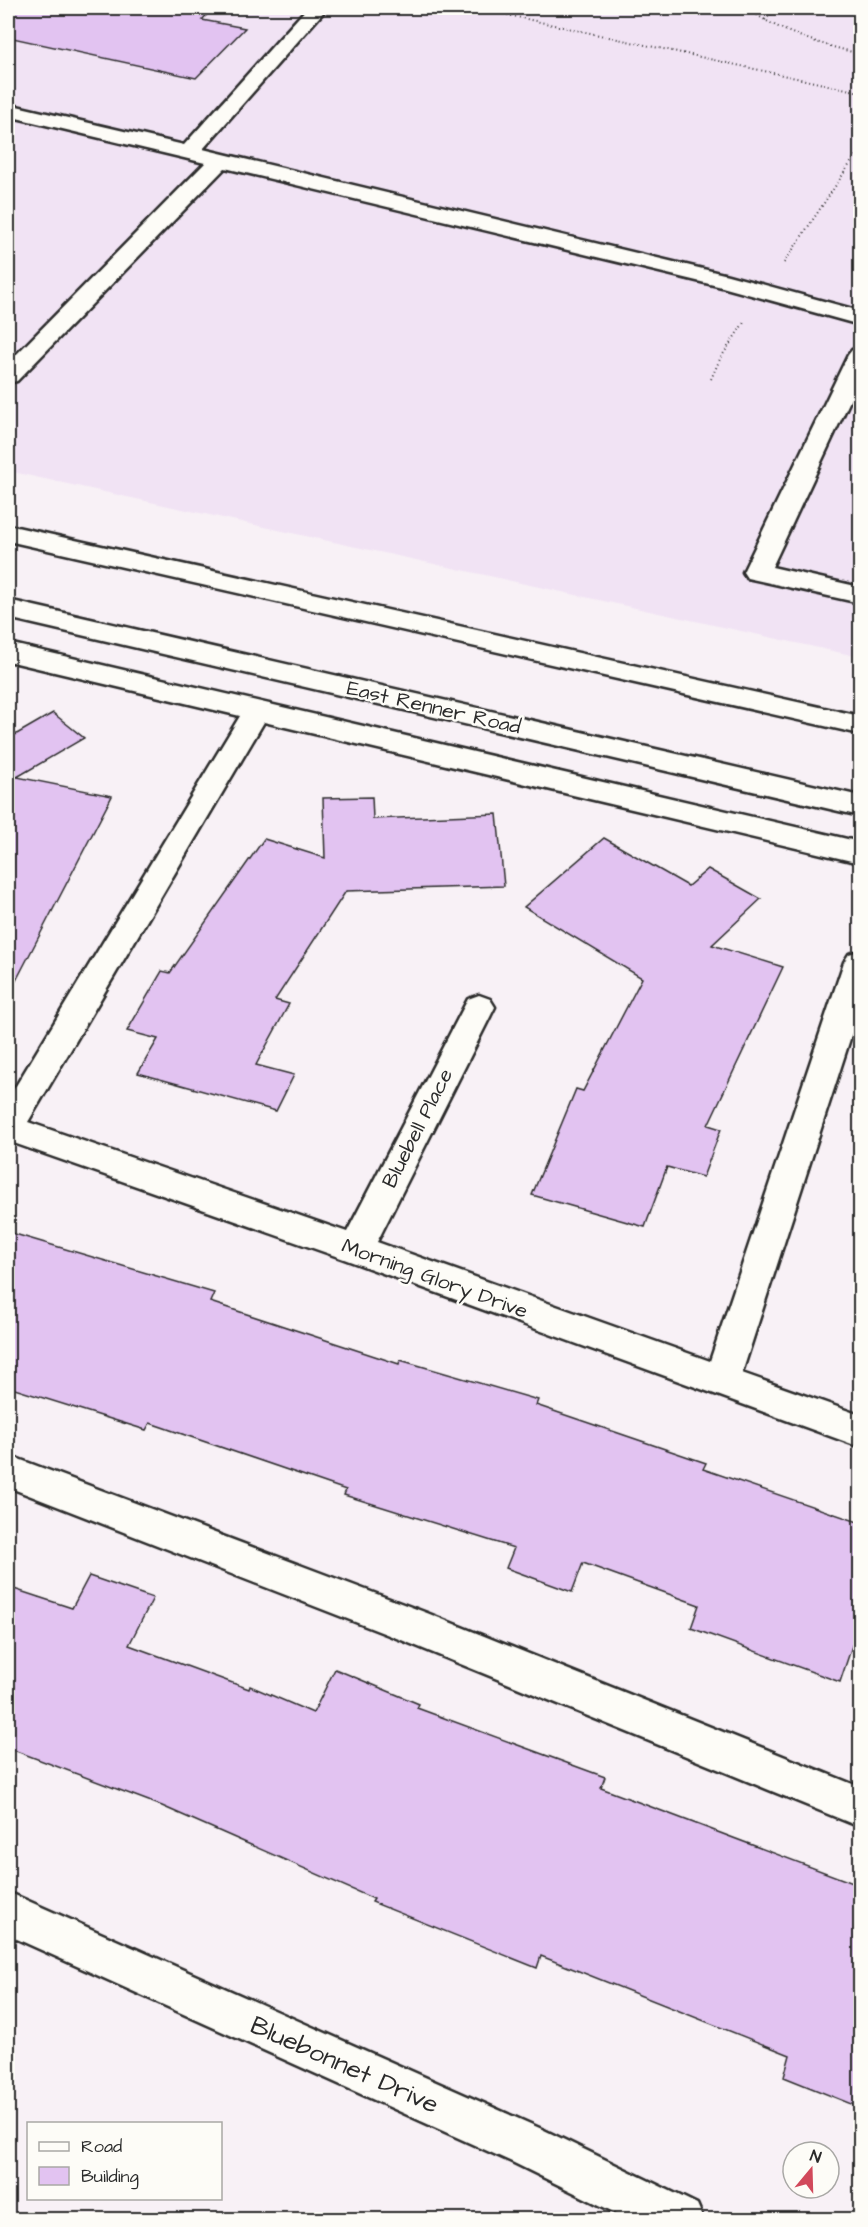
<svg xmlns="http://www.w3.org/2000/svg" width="868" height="2227" font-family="'Architects Daughter',sans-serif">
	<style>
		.built { fill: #f1e3f4 }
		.building { fill: #e2c3f1; stroke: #2b2b2b; stroke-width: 1.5 }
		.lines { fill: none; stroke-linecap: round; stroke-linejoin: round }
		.minor-casing { stroke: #2b2b2b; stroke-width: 5 }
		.major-casing { stroke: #2b2b2b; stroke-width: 5 }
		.path { stroke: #2b2b2b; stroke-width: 2; stroke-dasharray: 1 3; stroke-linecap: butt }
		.minor { fill: #fdfcf7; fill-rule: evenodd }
		.major { fill: #fdfcf7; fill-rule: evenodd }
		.labels { text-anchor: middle; stroke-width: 5; stroke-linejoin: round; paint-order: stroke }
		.street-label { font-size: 21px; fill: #2b2b2b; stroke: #fdfcf7 }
		.near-street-label { font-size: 26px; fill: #2b2b2b; stroke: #fdfcf7 }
	</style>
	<rect width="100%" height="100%" fill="#f8f1f6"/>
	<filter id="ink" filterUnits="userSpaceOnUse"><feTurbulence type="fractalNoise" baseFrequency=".0167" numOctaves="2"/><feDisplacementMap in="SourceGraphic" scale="12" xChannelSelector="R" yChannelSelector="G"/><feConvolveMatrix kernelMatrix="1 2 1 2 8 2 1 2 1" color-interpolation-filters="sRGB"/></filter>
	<g filter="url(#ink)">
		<path class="built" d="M8,8h852v649l-852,-186z"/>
		<path class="building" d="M8,8h205l-11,12 43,8 -49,50 -188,-41z
			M53,713l31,25 -67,39 95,19 -104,200v-257z
			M372,797l1,22 124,-5 7,72 -158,5 -71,109 14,4 -33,61 38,10 -18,36 -138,-38 20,-34 -31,-8 35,-60 8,2 94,-134 61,19 -2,-60z
			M604,838l84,48 20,-17 53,30 -49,46 71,22 -75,158 13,4 -18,48 -36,-10 -22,60 -113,-32 44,-106 7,2 59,-113 -118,-71z
			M8,1232l206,61 -4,9 189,62 1,-4 138,40 -2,5 170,58 -3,6 158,54v96l-21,63 -149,-54 8,-23 -116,-42 -11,29 -66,-24 8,-20 -170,-53 2,-5 -196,-67 -4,7 -138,-43z
			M89,1576l64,22 -24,47 120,44 1,-3 63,27 22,-44 84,35 -2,4 188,69 -4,11 260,98v222l-77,-31 6,-22 -249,-99 -4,12 -165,-66 2,-3 -212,-93 -154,-58v-161l64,21z"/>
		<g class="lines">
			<g class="minor-casing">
				<path id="minor" d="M307,8h20l-124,141 525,126 132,36v14l-138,-38 -497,-119 -208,213 -9,2v-20l197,-200 -197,-47v-12l176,41z
					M860,348v31l-88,188 88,20v16l-113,-25 -4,-6 105,-217 4,-5z
					M8,643l852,199v21l-596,-141 -236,400 319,110 121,-233 11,-4 11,4 5,8 -118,235 333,119 134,-399 5,-8 11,-3v57l-118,365 118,42v32l-516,-188 -336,-118v-42l232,-383 -232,-55z
					M8,1455l419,158 433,174v40l-461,-188 -391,-152z
					M8,1892l536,238 153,74 7,16h-74l-118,-58 -504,-227z"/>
			</g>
			<g class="major-casing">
				<path id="major" d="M8,525l852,191v18l-852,-193z
					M8,600l852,196v20l-852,-198z"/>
			</g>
			<path class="path" d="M476,8l384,84
				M747,8c33,25 73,36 113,46
				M765,20l12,-12
				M784,263l76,-114
				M711,379l9,-20 25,-38"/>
			<use href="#minor" class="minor"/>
			<use href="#major" class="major"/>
		</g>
	</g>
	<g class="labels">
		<g class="street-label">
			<text transform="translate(434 707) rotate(13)" y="7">East Renner Road</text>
			<text transform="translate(417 1128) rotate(-63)" y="7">Bluebell Place</text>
			<text transform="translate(435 1278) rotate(20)" y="7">Morning Glory Drive</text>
		</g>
		<g class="near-street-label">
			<text transform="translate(345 2064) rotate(24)" y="9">Bluebonnet Drive</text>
		</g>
	</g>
	<rect width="868" height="2227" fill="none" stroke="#fdfcf7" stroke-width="30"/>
	<rect x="15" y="15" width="838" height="2197" fill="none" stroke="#2b2b2b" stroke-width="2" filter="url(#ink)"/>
	<rect x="27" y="2122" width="195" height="78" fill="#fdfcf7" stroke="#a9a8a5" stroke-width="1.5"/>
	<rect x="39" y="2142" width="30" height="9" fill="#fdfcf7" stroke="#a9a8a5" stroke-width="1.5"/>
	<text x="81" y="2152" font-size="18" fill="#2b2b2b">Road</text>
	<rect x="39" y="2167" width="30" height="18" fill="#e2c3f1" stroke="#a9a8a5" stroke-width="1.5"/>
	<text x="81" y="2182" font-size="18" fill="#2b2b2b">Building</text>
	<g transform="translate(811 2170) rotate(19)"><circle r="28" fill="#fdfcf7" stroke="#a9a8a5" stroke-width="1.5"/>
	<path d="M0-4.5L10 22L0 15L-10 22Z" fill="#d1495b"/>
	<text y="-9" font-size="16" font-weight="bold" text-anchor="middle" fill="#2b2b2b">N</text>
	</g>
</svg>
